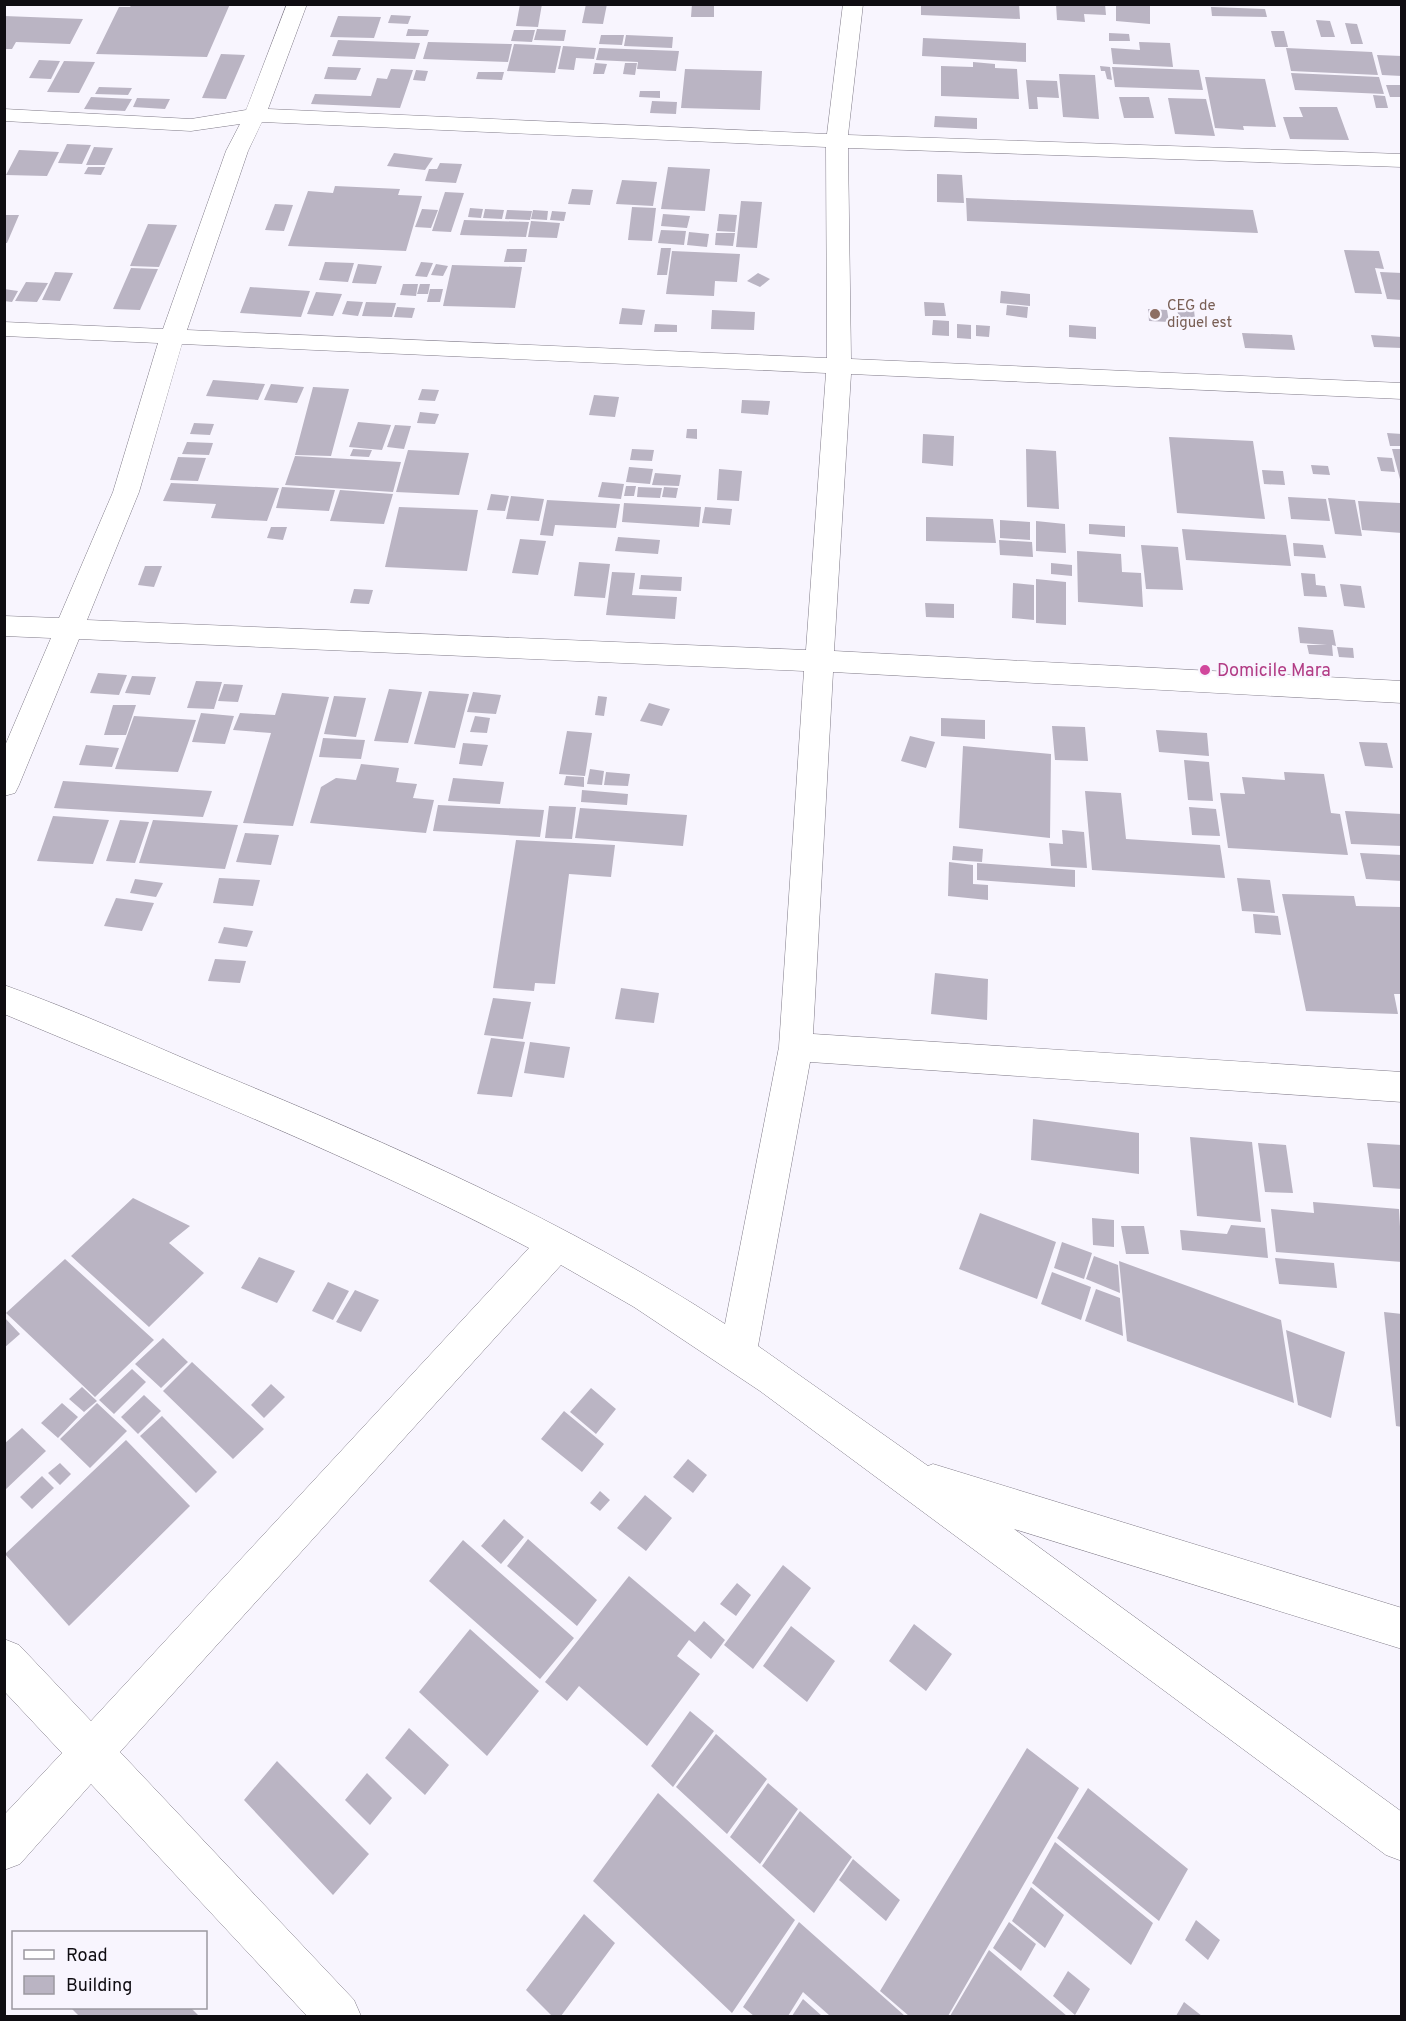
<svg xmlns="http://www.w3.org/2000/svg" width="1406" height="2021" font-family="Overpass,sans-serif">
	<style>
		.building { fill: #bab4c3 }
		.lines { fill: none; stroke-linecap: round; stroke-linejoin: round }
		.street-casing { stroke: #807b88; stroke-width: 1 }
		.street { fill: #fff; fill-rule: evenodd }
		.education-dot { fill: #8d6e63; stroke: #f8f5fe; stroke-width: 2 }
		.hotel-dot { fill: #d1479c; stroke: #f8f5fe; stroke-width: 2 }
		.labels { text-anchor: middle; stroke-width: 4.5; stroke-linejoin: round; paint-order: stroke }
		.far-education-label { font-size: 15px; fill: #785e54; stroke: #f8f5fe; text-anchor: start }
		.hotel-label { font-size: 18px; fill: #b23c85; stroke: #f8f5fe; text-anchor: start }
	</style>
	<rect width="100%" height="100%" fill="#f8f5fe"/>
	<path class="building" d="M132,4h98l-23,53 -111,-3 23,-47h11z
		M520,4h22l-4,23 -22,-1z
		M586,4h21l-4,20 -21,-1z
		M692,4h22v13h-23z
		M921,4h98l1,15 -99,-4z
		M1056,4h49l1,11 -22,-1 1,8 -28,-2z
		M1116,4h34v20l-34,-3z
		M1211,7l54,2 2,8 -55,-1z
		M391,15l20,1 -3,8 -20,-1z
		M4,16l79,3 -13,25 -54,-2 -4,7h-8z
		M338,16l43,1 -7,21 -44,-1z
		M1316,20l14,1 5,16h-14z
		M1345,23l12,1 6,20h-12z
		M408,29l21,1 -2,6h-21z
		M537,29l29,1 -2,11 -30,-1z
		M514,30h21l-3,12 -21,-1z
		M1271,31h13l4,16h-13z
		M1109,33l20,1 1,7h-21z
		M601,35h23l-2,10 -23,-1z
		M626,35l47,2 -1,11 -48,-2z
		M923,38l103,5v19l-104,-6z
		M338,40l82,3 -5,16 -83,-3z
		M428,42l84,2 -4,18 -85,-3z
		M1139,42l31,1 3,24 -60,-3 -2,-16 29,2z
		M514,44l47,2 -6,27 -48,-2z
		M563,46l33,2 -2,11 -18,-1 -2,12 -16,-1z
		M599,48l80,3 -3,20 -39,-2 1,-7 -42,-2z
		M1286,48l86,4 6,23 -87,-4z
		M221,54l24,1 -19,44 -24,-1z
		M1377,55l25,1v20l-20,-1z
		M39,60l21,1 -9,18 -22,-1z
		M64,61l31,1 -16,31 -32,-1z
		M973,62l22,2v4l22,1 2,30 -78,-3v-30l32,1z
		M595,63l12,1 -3,10h-11z
		M625,63h12l-2,12 -12,-1z
		M1100,66l10,1 2,13 -5,-1 -2,-8h-4z
		M328,67l33,1 -5,12 -32,-1z
		M1112,67l87,3 4,20 -88,-3z
		M391,69l22,1 -13,38 -89,-4 4,-10 56,2 6,-18 10,1z
		M685,69l77,2 -2,39 -79,-2z
		M416,70l12,1 -3,10 -12,-1z
		M478,72h26l-2,8 -26,-1z
		M1291,73l88,4 5,17 -89,-4z
		M1059,74l36,1 4,44 -36,-2z
		M1205,77l60,2 11,48 -33,-1 1,4 -29,-2z
		M1026,80l31,1 2,17 -22,-1 1,12h-9z
		M1386,85h15l1,12h-12z
		M99,87l33,1 -4,7 -33,-1z
		M640,91h20v7l-21,-1z
		M1373,95l12,1 3,12h-12z
		M91,97l41,2 -7,12 -41,-2z
		M1119,97h30l5,21h-30z
		M137,98l33,1 -5,10 -32,-2z
		M1168,98l38,1 9,37 -40,-2z
		M652,101l25,1 -1,12 -26,-1z
		M1299,107h38l12,33 -59,-1 -7,-22h20z
		M935,116l42,2v11l-43,-2z
		M67,144l24,1 -9,19 -24,-1z
		M94,147l19,1 -8,17h-19z
		M19,150l40,2 -12,24 -41,-1z
		M394,153l39,5 -8,12 -38,-4z
		M440,163l22,1 -6,19 -31,-2 4,-12h8z
		M88,167h17l-4,8 -17,-1z
		M668,167l42,2 -5,42 -44,-2z
		M937,174l25,1 2,28 -27,-1z
		M622,180l35,2 -4,24 -37,-2z
		M335,186l65,3 -2,6 24,1 -16,55 -118,-5 20,-55 25,2z
		M572,189l21,1 -3,15 -22,-1z
		M445,192l19,1 -13,39 -19,-1z
		M966,198l287,12 5,23 -291,-12z
		M741,201l21,1 -5,46 -21,-1z
		M275,204l18,1 -9,26 -19,-1z
		M632,207l24,1 -4,33 -24,-1z
		M470,208l13,1 -2,9 -13,-1z
		M422,209l16,1 -7,18 -16,-1z
		M485,209l19,1 -2,9 -19,-1z
		M507,210l25,1 -2,9 -25,-1z
		M533,210l15,1 -1,9 -16,-1z
		M552,211l14,1 -2,9 -14,-1z
		M663,214l27,2 -3,12 -26,-2z
		M719,214l18,1 -2,17 -18,-1z
		M4,215h15l-12,28h-3z
		M464,220l65,2 -3,15 -66,-2z
		M531,221l29,2 -3,15 -29,-1z
		M148,224l29,1 -18,42 -29,-1z
		M661,230l25,1 -2,14 -26,-2z
		M689,232l20,2 -2,13 -20,-2z
		M716,233h19l-2,13 -18,-1z
		M661,248h10l-4,27h-10z
		M507,249h20l-2,13h-21z
		M1344,250l35,1 5,18 -9,-1 7,26 -27,-1z
		M672,251l68,3 -3,28 -22,-1 -1,15 -48,-2z
		M325,262l29,1 -6,19 -29,-2z
		M421,262l12,1 -6,14 -12,-1z
		M358,264l24,2 -6,18 -24,-1z
		M436,264l12,2 -5,10 -12,-1z
		M452,265l70,2 -7,41 -72,-2z
		M131,268l27,1 -18,41 -27,-1z
		M55,272l18,1 -13,28 -18,-1z
		M1380,272l22,1v27l-15,-1z
		M758,273l12,6 -10,8 -13,-6z
		M26,282l22,1 -11,19 -22,-1z
		M403,284h15l-2,12 -16,-1z
		M420,284h10l-2,10h-11z
		M250,287l60,4 -9,26 -61,-4z
		M4,289l14,2 -6,11 -8,-1z
		M430,289h13l-3,13h-13z
		M1001,291l29,3v12l-30,-3z
		M316,292l26,2 -9,22 -26,-2z
		M347,301l16,1 -5,14 -16,-2z
		M366,302l30,1 -4,14 -30,-1z
		M924,302l20,1 2,13h-21z
		M1007,305l21,2 -1,11 -21,-3z
		M397,307l18,1 -3,10 -18,-1z
		M622,308l23,2 -3,15 -23,-1z
		M1148,309l19,1 2,12 -20,-1z
		M1177,309l17,1 1,9h-16z
		M712,310l43,2 -1,18 -43,-1z
		M933,320l16,1v15l-17,-1z
		M655,324l22,1v7h-23z
		M957,324l14,1v14l-14,-1z
		M976,325l14,1 -1,11 -13,-1z
		M1069,325l27,2v12l-27,-2z
		M1242,333l50,2 3,15 -50,-2z
		M1371,335l31,2v11l-28,-1z
		M213,380l52,4 -7,16 -52,-4z
		M271,384l33,3 -7,16 -33,-3z
		M313,387l36,2 -18,67 -36,-1z
		M422,389l17,1 -4,11 -17,-1z
		M594,395l25,2 -4,20 -26,-2z
		M742,400l28,1 -2,14 -27,-2z
		M420,412l19,2 -4,10 -18,-1z
		M358,422l33,3 -9,25 -33,-3z
		M194,423l20,1 -4,11 -20,-1z
		M395,425l16,1 -7,23 -17,-2z
		M687,429h10v10l-11,-1z
		M1387,433l15,1v12h-12z
		M923,434l31,2 -1,30 -31,-3z
		M1169,437l84,4 12,78 -88,-6z
		M187,442l26,1 -4,12 -27,-1z
		M353,449l19,1 -3,7 -19,-1z
		M632,449l22,1 -2,11 -22,-1z
		M1026,449l30,2 3,58 -32,-2z
		M1392,449h10v34h-1z
		M408,450l61,3 -10,42 -63,-3z
		M295,456l106,6 -8,30 -108,-7z
		M178,457l28,1 -8,23 -28,-1z
		M1377,457l15,1 3,14 -14,-1z
		M1311,465l17,1 2,9 -17,-1z
		M629,467l24,2 -3,15 -24,-2z
		M719,469l23,2 -3,30 -22,-1z
		M1262,470l21,1 2,14 -21,-1z
		M655,473l26,2 -2,11 -27,-1z
		M602,482l22,2 -3,15 -23,-2z
		M171,483l108,5 -12,33 -56,-3 5,-14 -53,-3z
		M626,486h10l-2,10h-10z
		M282,487l53,3 -6,21 -53,-3z
		M638,487l24,1 -2,10 -23,-1z
		M664,487l14,1 -2,10 -14,-1z
		M340,490l53,4 -9,30 -54,-3z
		M491,494l18,2 -4,15 -18,-1z
		M511,496l33,3 -5,22 -33,-2z
		M1288,497l38,2 4,22 -39,-2z
		M1328,498l27,2 7,36 -27,-2z
		M547,500l73,4 -4,24 -61,-3 -2,11 -13,-1z
		M1358,501l42,2 2,30 -40,-3z
		M624,503l77,4 -2,20 -77,-5z
		M399,507l79,3 -11,61 -82,-4z
		M705,507l27,2 -2,16 -28,-2z
		M926,517l67,2 3,24 -70,-2z
		M1000,520l30,2v18l-30,-2z
		M1036,521l29,3 1,29 -30,-2z
		M1089,524l36,2v11l-36,-3z
		M271,527h16l-4,13 -16,-2z
		M1182,529l104,6 5,31 -105,-6z
		M618,537l42,3 -2,14 -43,-3z
		M520,539l26,2 -8,34 -26,-2z
		M999,540l33,2 1,15 -33,-2z
		M1293,543l30,2 3,13 -32,-2z
		M1141,545l37,2 5,43 -37,-1z
		M1077,551l44,3 1,18 19,1 2,34 -65,-5z
		M579,562l31,2 -5,34 -31,-2z
		M1051,563l21,2v11l-21,-2z
		M145,566h17l-8,21 -16,-2z
		M612,572l23,1 -3,22 45,2 -2,22 -69,-4z
		M1301,573l14,1 1,11 9,1 2,11 -23,-1z
		M641,575l41,2 -1,14 -42,-2z
		M1036,579l30,3v43l-30,-2z
		M1013,583l21,2v35l-22,-2z
		M1340,584l21,2 4,22 -21,-2z
		M354,589l19,1 -4,14 -19,-1z
		M925,603l29,1v14l-28,-1z
		M1298,627l35,3 3,16 -4,-1 1,11 -24,-2 -2,-9h20l-27,-2z
		M1337,647l16,1 1,10 -15,-1z
		M98,673l29,2 -8,20 -29,-2z
		M132,676l24,1 -6,18 -25,-2z
		M196,681l26,1 -8,27 -27,-1z
		M224,684l19,1 -5,17 -20,-1z
		M389,689l33,3 -14,51 -34,-2z
		M429,691l40,3 -14,54 -41,-4z
		M473,692l28,3 -5,19 -29,-2z
		M282,693l47,4 -36,129 -50,-3 28,-90 -38,-3 7,-17 35,2z
		M334,696l32,2 -10,39 -32,-3z
		M598,696l9,1 -3,19 -9,-1z
		M649,703l21,6 -8,17 -22,-5z
		M113,705h23l-10,30h-22z
		M201,713l33,3 -9,28 -33,-2z
		M134,716l62,4 -18,52 -63,-3z
		M475,716l15,2 -3,15 -17,-1z
		M941,718l44,2v19l-44,-3z
		M1052,726l33,1 3,34 -33,-1z
		M1156,730l51,3 2,23 -50,-4z
		M567,731l25,2 -7,43 -26,-2z
		M910,736l25,6 -9,26 -25,-7z
		M323,738l42,2 -4,19 -42,-2z
		M1359,742l28,1 6,25 -28,-2z
		M463,743l25,2 -6,21 -23,-2z
		M86,745l33,3 -7,19 -33,-2z
		M963,746l88,8 -1,84 -91,-10z
		M1184,760l25,2 4,39 -25,-1z
		M361,764l38,4 -3,14 21,2 -4,14 21,2 -8,33 -116,-10 11,-36 15,-9 20,2z
		M590,769l14,2 -2,14 -15,-1z
		M606,772l24,2 -2,12 -24,-1z
		M1284,772l40,2 7,39 9,1 8,41 -120,-7 -8,-55 25,1 -3,-17 43,3z
		M566,776l18,1v10l-20,-2z
		M453,778l51,4 -4,22 -52,-3z
		M63,781l149,10 -9,26 -149,-9z
		M582,790l46,4 -1,11 -46,-3z
		M1085,791l36,2 5,46 94,6 5,33 -133,-8z
		M438,805l106,5 -4,27 -107,-6z
		M549,806l27,1 -4,32 -27,-1z
		M1189,807l27,2 4,27 -28,-1z
		M580,808l107,7 -4,31 -108,-8z
		M1345,811l57,3v32l-51,-2z
		M53,816l56,4 -16,44 -56,-3z
		M120,820l29,2 -14,41 -29,-2z
		M153,820l85,5 -13,44 -86,-6z
		M1062,830l22,2 3,36 -36,-2 -2,-23 14,1z
		M245,833l34,2 -8,30 -35,-3z
		M516,840l99,5 -4,32 -42,-3 -14,110 -20,-1 -1,8 -41,-3z
		M953,846l30,3 -1,13 -30,-2z
		M1360,853l42,2v26l-36,-2z
		M949,862l24,3v19l15,1v15l-40,-4z
		M977,863l98,7v17l-98,-7z
		M219,878l41,2 -7,26 -40,-3z
		M1237,878l33,2 5,33 -33,-2z
		M135,879l28,4 -7,14 -26,-4z
		M1282,894l72,2 2,10 46,1v87h-8l4,20 -92,-3z
		M116,898l38,5 -12,28 -38,-5z
		M1253,914l25,2 3,19 -26,-2z
		M224,927l29,4 -6,16 -29,-4z
		M215,959l31,2 -6,22 -32,-2z
		M935,973l53,6 -1,41 -56,-6z
		M621,988l38,5 -5,30 -39,-4z
		M493,998l38,4 -8,37 -39,-4z
		M491,1038l34,4 -13,55 -35,-3z
		M530,1042l40,5 -6,31 -40,-5z
		M1033,1119l106,14v41l-108,-14z
		M1190,1137l62,5 9,80 -64,-6z
		M1258,1143l28,2 7,48 -28,-1z
		M1367,1143l35,2v44l-29,-2z
		M133,1198l57,28 -21,17 35,30 -55,54 -78,-71z
		M1313,1202l86,7 3,53 -126,-10 -5,-43 43,4z
		M980,1213l76,29 -19,57 -78,-30z
		M1092,1218l22,2v27l-21,-2z
		M1231,1225l34,3 3,30 -86,-8 -2,-20 47,4z
		M1121,1226h23l5,28h-23z
		M1062,1242l30,11 -8,26 -30,-11z
		M1094,1256l24,9 2,28 -34,-14z
		M259,1257l36,14 -18,32 -36,-15z
		M1275,1258l59,5 3,25 -58,-4z
		M65,1259l89,81 -59,57 -89,-84z
		M1119,1261l162,59 13,83 -167,-62z
		M1052,1272l39,15 -10,33 -40,-16z
		M328,1282l21,9 -16,29 -21,-9z
		M1096,1289l24,9 3,38 -38,-15z
		M355,1290l24,10 -18,32 -25,-10z
		M1384,1312l18,2v113l-6,-1z
		M4,1317l16,17 -16,14z
		M1286,1330l59,22 -14,66 -33,-13z
		M163,1338l25,24 -27,26 -26,-24z
		M192,1362l72,67 -31,30 -70,-68z
		M132,1369l14,13 -32,32 -15,-14z
		M271,1384l14,13 -21,21 -13,-13z
		M82,1387l15,14 -13,11 -15,-13z
		M591,1388l25,21 -20,25 -26,-22z
		M144,1395l17,16 -23,23 -17,-17z
		M62,1403l16,14 -20,21 -17,-15z
		M97,1403l30,28 -37,37 -30,-29z
		M564,1411l40,33 -22,28 -41,-33z
		M162,1416l55,56 -21,21 -56,-57z
		M22,1428l24,23 -42,40v-47z
		M126,1440l64,66 -121,120 -64,-72z
		M688,1459l19,16 -14,18 -20,-16z
		M60,1463l11,11 -11,11 -12,-12z
		M42,1476l12,12 -22,21 -12,-12z
		M600,1491l10,9 -10,11 -10,-8z
		M645,1495l27,23 -26,33 -29,-23z
		M504,1519l20,18 -23,27 -20,-18z
		M528,1539l69,61 -20,26 -70,-60z
		M463,1540l111,98 -34,41 -111,-98z
		M783,1565l28,23 -58,81 -29,-24z
		M629,1576l66,56 9,-11 21,19 -14,19 -22,-19 -12,16 23,18 -53,72 -68,-60 -12,15 -22,-19z
		M737,1583l14,12 -15,21 -16,-12z
		M914,1624l38,30 -26,37 -37,-30z
		M791,1626l44,35 -28,41 -44,-36z
		M470,1629l69,62 -52,65 -68,-64z
		M690,1711l24,20 -41,56 -22,-21z
		M409,1728l40,37 -24,30 -40,-37z
		M716,1734l51,45 -40,55 -51,-47z
		M1027,1748l52,40 -131,228h-39l-29,-25z
		M277,1761l92,93 -36,41 -89,-95z
		M367,1773l25,25 -22,27 -25,-25z
		M768,1783l30,26 -38,55 -30,-27z
		M1088,1788l100,81 -29,52 -102,-83z
		M658,1793l137,127 -63,93 -139,-132z
		M800,1811l52,46 -38,56 -52,-47z
		M1055,1842l98,81 -22,42 -99,-82z
		M853,1859l47,41 -14,21 -47,-41z
		M1031,1887l33,28 -19,33 -33,-27z
		M584,1914l31,29 -54,73h-9l-26,-26z
		M1196,1920l24,20 -12,20 -23,-20z
		M799,1922l106,94h-75l-27,-24 -15,24h-34l-11,-9z
		M1009,1922l27,22 -15,27 -28,-23z
		M989,1950l78,66h-117z
		M1068,1971l22,18 -15,26 -22,-19z
		M803,1999l19,17h-30z
		M1184,2002l18,14h-26z
		M71,2008h120l8,8h-120z"/>
	<g class="lines">
		<g class="street-casing">
			<path id="street" d="M287,4h20l-39,105 559,25 16,-130h20l-15,131 554,19v13l-554,-19 3,211 551,24v16l-551,-25 -17,277 568,30v22l-569,-31 -20,362 589,38v30l-592,-40 -52,284 170,120 5,-2 469,144v41l-388,-120 388,283v49l-16,-6 -626,-464 -126,-84 -73,-42 -441,487 234,248 7,16h-54l-216,-232 -71,80 -16,6v-55l58,-62 -58,-62v-52l15,6 72,76 438,-473c-170,-89 -348,-160 -525,-234v-29c73,26 143,58 214,88 175,72 349,148 507,251l54,-277 25,-376 -725,-32 -60,146 -4,8 -11,3v-48l47,-110 -47,-2v-20l55,2 54,-126 45,-149 -154,-7v-14l159,7 63,-178 14,-27 -49,7 -187,-10v-12l187,10 55,-9zM262,122l564,25 1,211 -640,-28 61,-179zM182,344l644,29 -20,277 -719,-30 52,-128z"/>
		</g>
		<use href="#street" class="street"/>
	</g>
	<circle class="education-dot" cx="1155" cy="314" r="6"/>
	<circle class="hotel-dot" cx="1205" cy="670" r="6"/>
	<g class="labels">
		<g class="far-education-label">
			<text x="1167" y="310">CEG de<tspan x="1167" dy="17">diguel est</tspan></text>
		</g>
		<g class="hotel-label">
			<text x="1217" y="676">Domicile Mara</text>
		</g>
	</g>
	<rect width="1406" height="2021" fill="none" stroke="#0f0d12" stroke-width="12"/>
	<rect x="12" y="1931" width="195" height="78" fill="#f8f5fe" stroke="#9b98a0" stroke-width="1.5"/>
	<rect x="24" y="1950" width="30" height="9" fill="#ffffff" stroke="#9b98a0" stroke-width="1.5"/>
	<text x="66" y="1961" font-size="18" fill="#0f0d12">Road</text>
	<rect x="24" y="1976" width="30" height="18" fill="#bab4c3" stroke="#9b98a0" stroke-width="1.5"/>
	<text x="66" y="1991" font-size="18" fill="#0f0d12">Building</text>
</svg>
